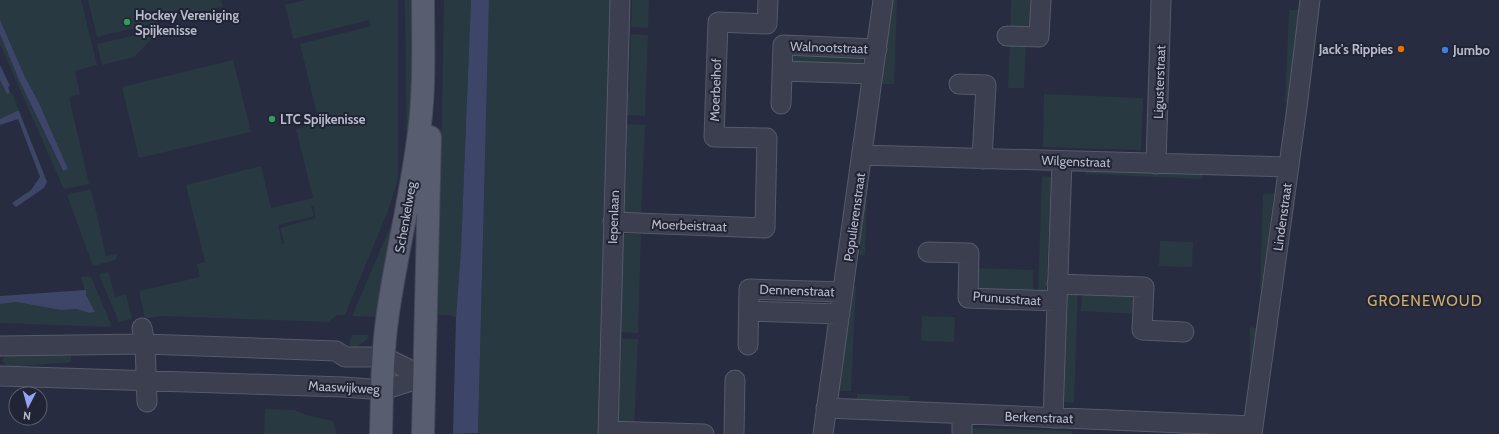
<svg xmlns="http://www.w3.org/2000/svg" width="1499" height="434" font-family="Cabin,sans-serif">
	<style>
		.green { fill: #293941; fill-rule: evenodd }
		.water { fill: #3d4668 }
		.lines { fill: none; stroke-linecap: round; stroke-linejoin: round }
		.minor-casing { stroke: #565a6a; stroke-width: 21 }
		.major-casing { stroke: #444859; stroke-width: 24 }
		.minor { stroke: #3b3f50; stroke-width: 19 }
		.major { stroke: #595d70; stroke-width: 22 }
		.leisure-dot { fill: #2e9e5b; stroke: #202435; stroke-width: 1.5 }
		.food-dot { fill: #e8710a; stroke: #202435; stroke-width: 1.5 }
		.shop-dot { fill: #3f7fe0; stroke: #202435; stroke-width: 1.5 }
		.labels { text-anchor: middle; stroke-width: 4; stroke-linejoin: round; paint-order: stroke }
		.poi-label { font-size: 13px; font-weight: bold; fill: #b7bbca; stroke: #202435; text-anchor: start }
		.street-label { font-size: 13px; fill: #b7bbca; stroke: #202435 }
		.quarter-label { font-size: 15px; letter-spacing: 1px; fill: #d2ae6b; stroke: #202435 }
	</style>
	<rect width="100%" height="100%" fill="#272c40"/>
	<path class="green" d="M0,0h81l16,65 -22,6 5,23 -11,3 20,87 -24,5 -2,-2 -63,-143v-10l19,46 43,91 6,-2 -29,-66 -14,-26 -25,-57z
		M88,0h133l2,7 -126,30z
		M306,0h92v179l-10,32 -43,104h-8l-9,7 -166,-6 -17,3 -6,-28 61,-14 -3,-13 8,-2 -19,-77 75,-19 10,42 42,-10 -17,-69 23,-6 -19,-79 71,-18 -2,-6 -76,19 -8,-34zM311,206h2l3,12 -36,10 4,15 -2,1 -4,-19 36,-9z
		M405,0h14l1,91 -6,57 -8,43 -20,67 -10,59 -24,-1 47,-110 6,-24 2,-16z
		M444,0h27l-10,249 -5,69 -6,-3h-12z
		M489,0h126l-15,434h-122z
		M632,0h17l-1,28 -17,-1z
		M892,0h5l-3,84h-14z
		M1011,0h27l-1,35 -27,-1z
		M1289,10h11l-13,92 -2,1z
		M161,29l-27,28 -32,8 -5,-21z
		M631,34l17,1 -3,81 -22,-1 1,-23h5z
		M1010,40l16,1 -2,47h-16z
		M788,49l75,4 -3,19 -73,-2z
		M233,60l18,72 -112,26 -17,-71z
		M0,80l7,14 5,-2 7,19 -19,8z
		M1044,94l99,4 -2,52 -98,-3z
		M623,124l22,1 -4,91 -17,-1 3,-68 -5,-1z
		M1086,170l117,4 -1,5 -116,-5z
		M1042,176l9,1 -5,118h-8z
		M91,189l15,67 11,-2v2l-2,4 -22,6 -26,-71z
		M1274,193l-13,98 -1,-1 3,-96z
		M865,199l2,1 -2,55h-8z
		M624,234h17l-3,99 -17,-1z
		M1160,241l33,1 -1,25 -33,-1z
		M974,268l59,2v24l-54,-2 -6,-7z
		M107,272l2,1 6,24 11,-3 6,25 -13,3 -20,-47z
		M87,276l4,1 1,2 19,45 -1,3 -110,-4v-19l16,-2 45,8 16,-1 12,4 6,-1 -9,-17 -5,-18z
		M854,285h2l-5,106h-12z
		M1068,288h10l-4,115 -10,-1z
		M1082,288l53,3 6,23 -60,-3z
		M922,316l33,1 -1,25 -33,-1z
		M1250,327l6,1 -6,50z
		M352,335h16l1,1c-4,7 -11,10 -19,13v-8z
		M622,339h16l-4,90 -16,-1z
		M9,354l62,2v6l-62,5 -3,-1 -4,-6 4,-5z
		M857,394l52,2v5l-52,-2z
		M265,409l29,1 16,6 23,5 4,13h-73z
		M973,428l99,3v3h-99z"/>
	<path class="water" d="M471,0h18l-11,433 -25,1 3,-116 5,-69z
		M0,20l25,57 14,26 29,66 -5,2 -44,-91 -19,-46z
		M0,65l10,21 -2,1 2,6 -3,1 -7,-14z
		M17,111h2l28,71 -3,6 -28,19 -4,-4 19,-13 9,-13 -22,-58 -18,6v-6z
		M86,290v5l9,17 -6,1 -12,-4 -16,1 -45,-8 -16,2v-8z"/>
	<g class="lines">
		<g class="minor-casing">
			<path id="minor" d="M1007,36l32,1 2,-37
				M782,71l91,3
				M959,84l27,1 -4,74
				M781,104l2,-59 94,4
				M862,155l427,12
				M1156,164l5,-164
				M613,222l152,6 2,-90 -53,-1 4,-115 49,2 1,-24
				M928,252l41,1 -1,45 89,3
				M1057,284l87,3 -2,43 42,2
				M749,311l91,3
				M142,328l3,16 2,58
				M748,345l1,-56 94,3
				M0,346l145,-2 191,7 9,6h39l40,20
				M0,376l344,11 39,3 41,-13
				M826,408l427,18
				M1053,418l9,-257
				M608,431l96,3
				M608,434l12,-434
				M734,434l1,-54
				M823,434l60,-434
				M962,434v-20
				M1252,434l45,-327 13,-107"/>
		</g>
		<g class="major-casing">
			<path id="major" d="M381,434c1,-40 1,-81 7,-121 9,-63 25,-125 32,-189 5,-41 3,-83 3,-124
				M423,434l7,-297"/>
		</g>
		<use href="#minor" class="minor"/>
		<use href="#major" class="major"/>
	</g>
	<g class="leisure-dot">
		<circle cx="127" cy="22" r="4"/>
		<circle cx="272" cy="119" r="4"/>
	</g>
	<circle class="food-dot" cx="1401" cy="49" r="4"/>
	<circle class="shop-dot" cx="1445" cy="50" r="4"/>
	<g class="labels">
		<g class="poi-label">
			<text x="135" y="20">Hockey Vereniging<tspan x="135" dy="15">Spijkenisse</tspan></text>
			<text x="1393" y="54" text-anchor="end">Jack's Rippies</text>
			<text x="1453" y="55">Jumbo</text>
			<text x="280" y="124">LTC Spijkenisse</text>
		</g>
		<g class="street-label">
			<text transform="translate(829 47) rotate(2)" y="5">Walnootstraat</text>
			<text transform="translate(1159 82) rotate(-88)" y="5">Ligusterstraat</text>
			<text transform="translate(715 90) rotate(-88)" y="5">Moerbeihof</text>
			<text transform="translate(1076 161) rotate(2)" y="5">Wilgenstraat</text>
			<text transform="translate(405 217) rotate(-80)" y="5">Schenkelweg</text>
			<text transform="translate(613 217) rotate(-88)" y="5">Iepenlaan</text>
			<text transform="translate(854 217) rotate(-82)" y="5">Populierenstraat</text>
			<text transform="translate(1282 217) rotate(-82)" y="5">Lindenstraat</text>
			<text transform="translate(689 225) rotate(2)" y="5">Moerbeistraat</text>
			<text transform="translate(797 290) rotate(2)" y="5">Dennenstraat</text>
			<text transform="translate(1007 298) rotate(4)" y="5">Prunusstraat</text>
			<text transform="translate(344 387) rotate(3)" y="5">Maaswijkweg</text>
			<text transform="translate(1039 417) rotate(2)" y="5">Berkenstraat</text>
		</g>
		<g class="quarter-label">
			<text x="1425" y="306">GROENEWOUD</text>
		</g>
	</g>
	<g transform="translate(28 406) rotate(186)"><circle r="19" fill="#202435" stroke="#5c6071"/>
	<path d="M0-3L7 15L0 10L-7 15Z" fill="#92a3f4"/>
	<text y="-6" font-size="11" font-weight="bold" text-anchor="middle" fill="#b7bbca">N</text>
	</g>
</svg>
